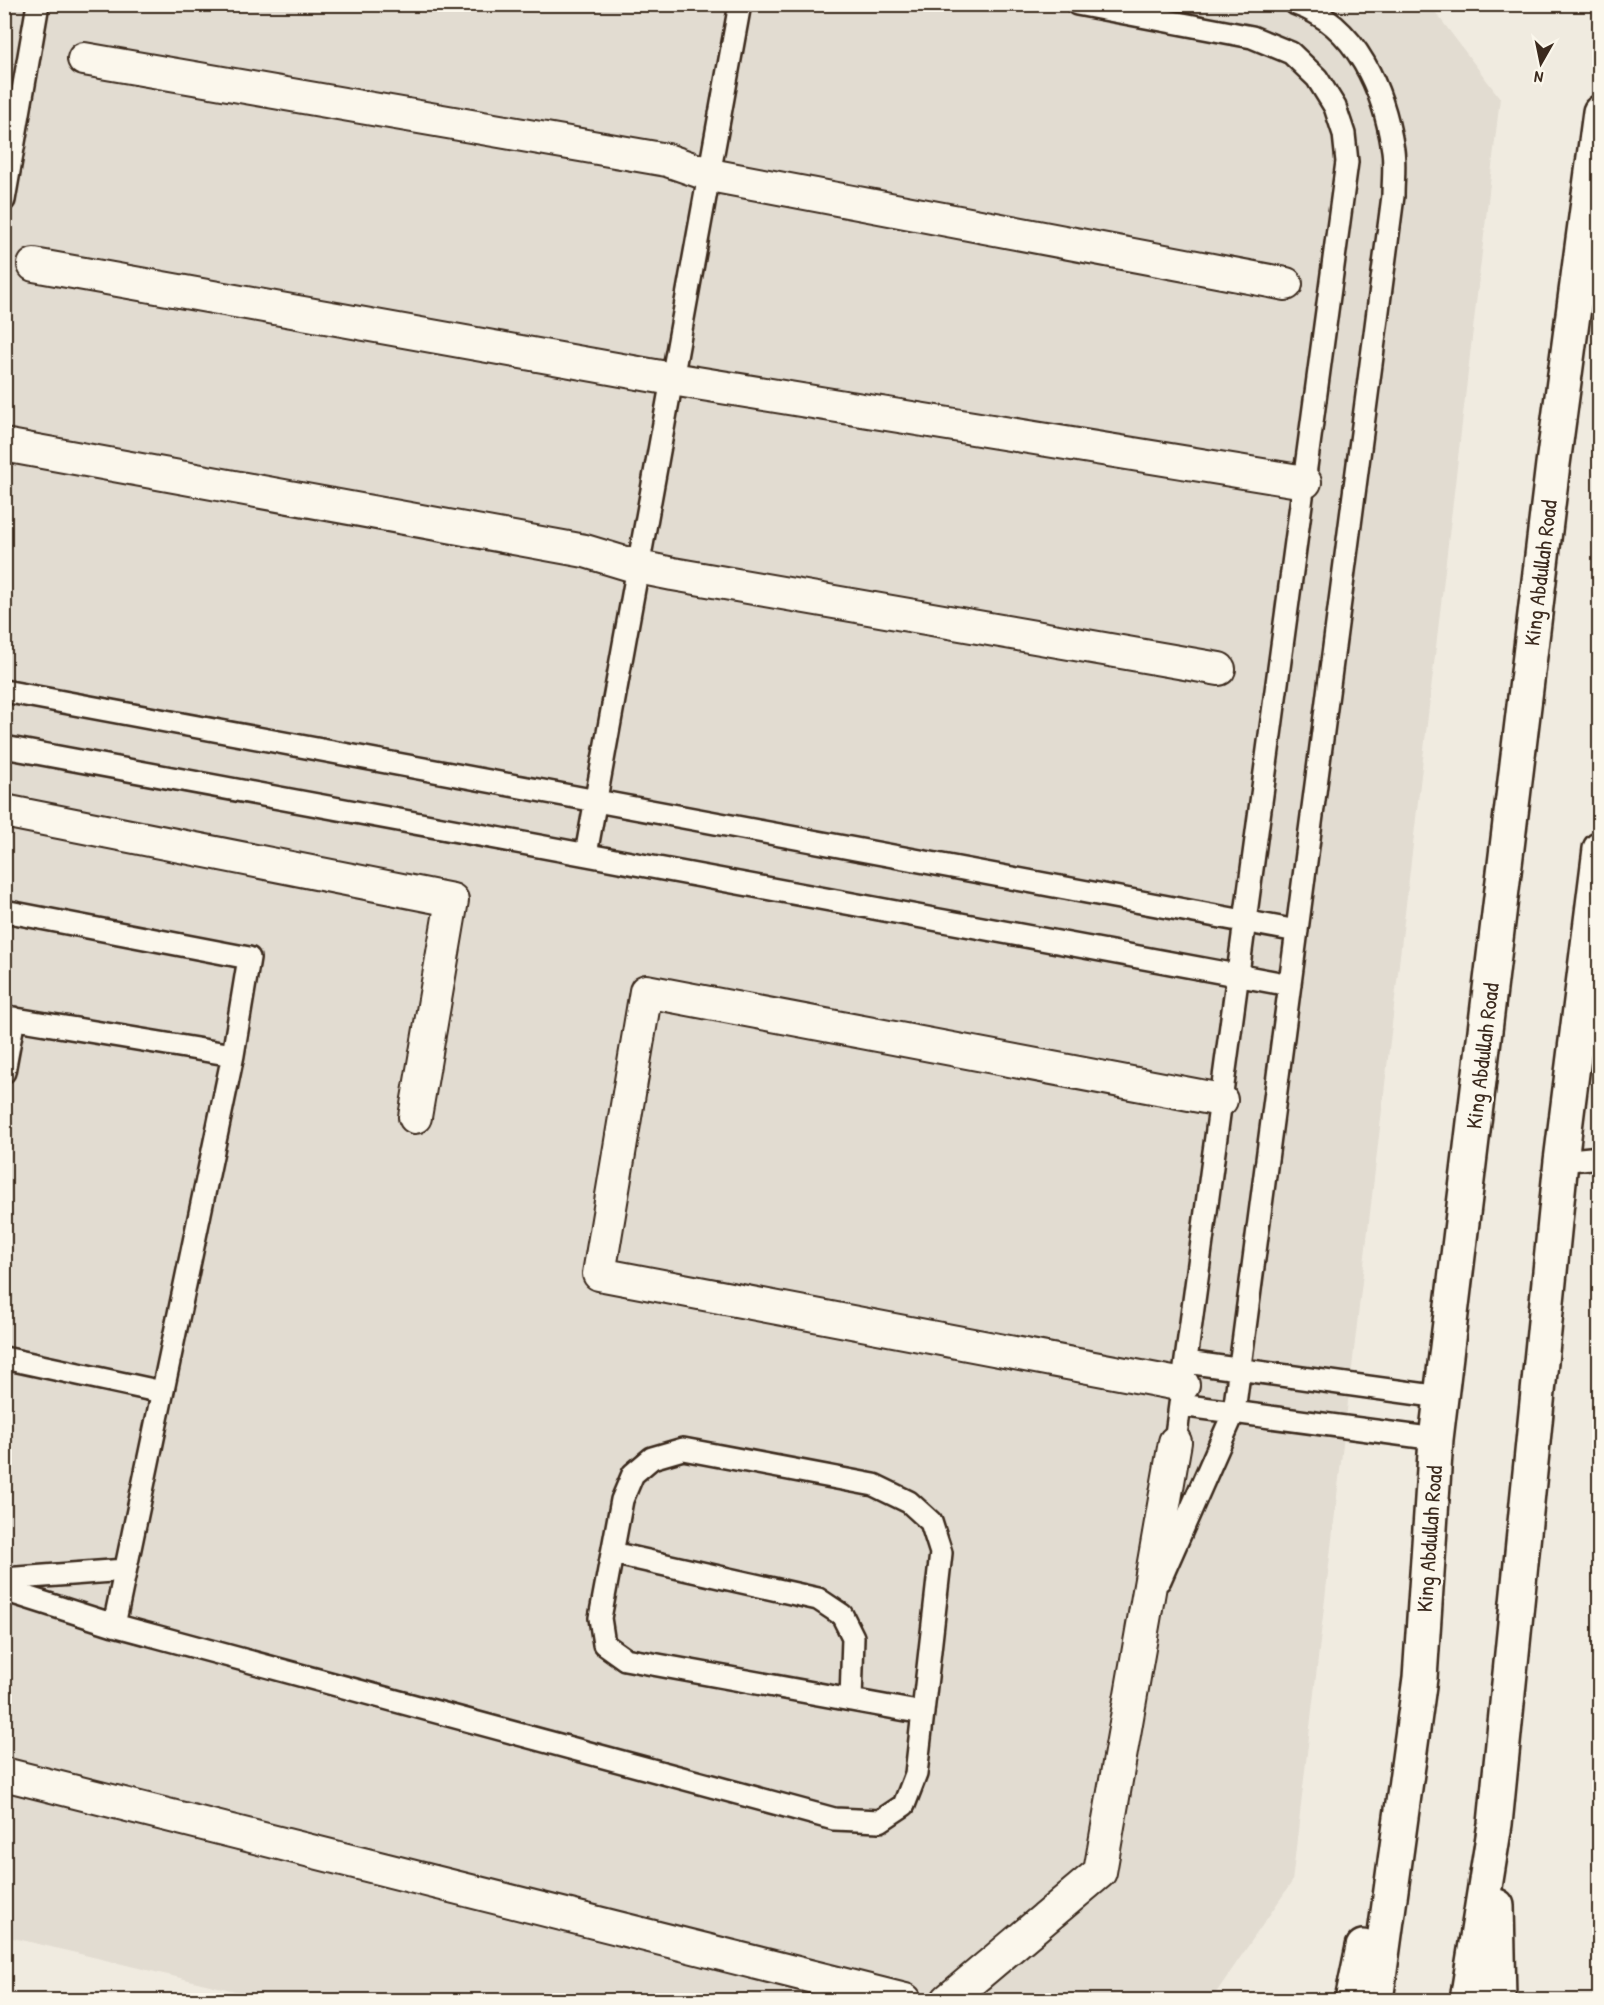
<svg xmlns="http://www.w3.org/2000/svg" width="1604" height="2005" font-family="'Patrick Hand',sans-serif">
	<style>
		.built { fill: #e2dcd1 }
		.lines { fill: none; stroke-linecap: round; stroke-linejoin: round }
		.service-casing { stroke: #3b2a1e; stroke-width: 26 }
		.pedestrian-casing { stroke: #3b2a1e; stroke-width: 36 }
		.primary-casing { stroke: #3b2a1e; stroke-width: 38 }
		.service { stroke: #fbf7ec; stroke-width: 21 }
		.pedestrian { stroke: #fbf7ec; stroke-width: 32 }
		.primary { stroke: #fbf7ec; stroke-width: 33 }
		.labels { text-anchor: middle; stroke-width: 4.5; stroke-linejoin: round; paint-order: stroke }
		.street-label { font-size: 22px; fill: #3b2a1e; stroke: #fbf7ec }
	</style>
	<rect width="100%" height="100%" fill="#f0ebe0"/>
	<filter id="ink" filterUnits="userSpaceOnUse"><feTurbulence type="fractalNoise" baseFrequency=".0167" numOctaves="2"/><feDisplacementMap in="SourceGraphic" scale="12" xChannelSelector="R" yChannelSelector="G"/><feConvolveMatrix kernelMatrix="1 2 1 2 8 2 1 2 1" color-interpolation-filters="sRGB"/></filter>
	<g filter="url(#ink)">
		<path class="built" d="M5,5h1425l70,93 -208,1784 -81,118h-939l-267,-64z"/>
		<g class="lines">
			<g class="service-casing">
				<path id="service" d="M1077,4l175,33 39,16 26,25 18,29 9,27 3,28 -172,1280
					M4,200l34,-196
					M4,691l1293,240
					M4,747l1286,238
					M586,854l154,-850
					M4,911l245,47 -16,97 -119,570
					M4,1017l229,38
					M4,1072l10,-54
					M1561,1161l39,-4
					M4,1358l158,34
					M1186,1362l255,35
					M1180,1405l256,34
					M612,1553l206,46 24,16 11,22 -2,63
					M4,1579l121,-9
					M1160,1580l74,-168 159,-1216c0,-14 2,-31 0,-46 -9,-59 -36,-125 -97,-146
					M4,1590l110,35 720,194 46,2 24,-16 12,-31 25,-221 -10,-31 -22,-20 -35,-17 -191,-36 -31,9 -19,16 -11,26 -22,118 4,26 21,15 298,54"/>
			</g>
			<g class="pedestrian-casing">
				<path id="pedestrian" d="M84,59l583,101 43,15 576,109
					M34,265l638,114 633,103
					M4,445l581,106 53,16 35,7 546,95
					M4,811l448,89 -37,217
					M1183,1385l-584,-111 47,-283 575,109
					M4,1774l901,226
					M948,2000l152,-128 75,-430"/>
			</g>
			<g class="primary-casing">
				<path id="primary" d="M1497,1906l2,94
					M1352,2000l11,-53
					M1376,2000l44,-322 16,-239 117,-975 47,-352
					M1467,2000l28,-176 66,-663 39,-312"/>
			</g>
			<use href="#service" class="service"/>
			<use href="#pedestrian" class="pedestrian"/>
			<use href="#primary" class="primary"/>
		</g>
	</g>
	<g class="labels">
		<g class="street-label">
			<text transform="translate(1540 573) rotate(-83)" y="8">King Abdullah Road</text>
			<text transform="translate(1482 1056) rotate(-83)" y="8">King Abdullah Road</text>
			<text transform="translate(1429 1539) rotate(-86)" y="8">King Abdullah Road</text>
		</g>
	</g>
	<rect width="1604" height="2005" fill="none" stroke="#fbf7ec" stroke-width="24"/>
	<rect x="12" y="12" width="1580" height="1981" fill="none" stroke="#3b2a1e" stroke-width="2" filter="url(#ink)"/>
	<g transform="translate(1541 63) rotate(189)" stroke="#fbf7ec" stroke-width="4.5" paint-order="stroke">
	<path d="M0-4.5L10 22L0 15L-10 22Z" fill="#3b2a1e"/>
	<text y="-9" font-size="16" font-weight="bold" text-anchor="middle" fill="#3b2a1e">N</text>
	</g>
</svg>
